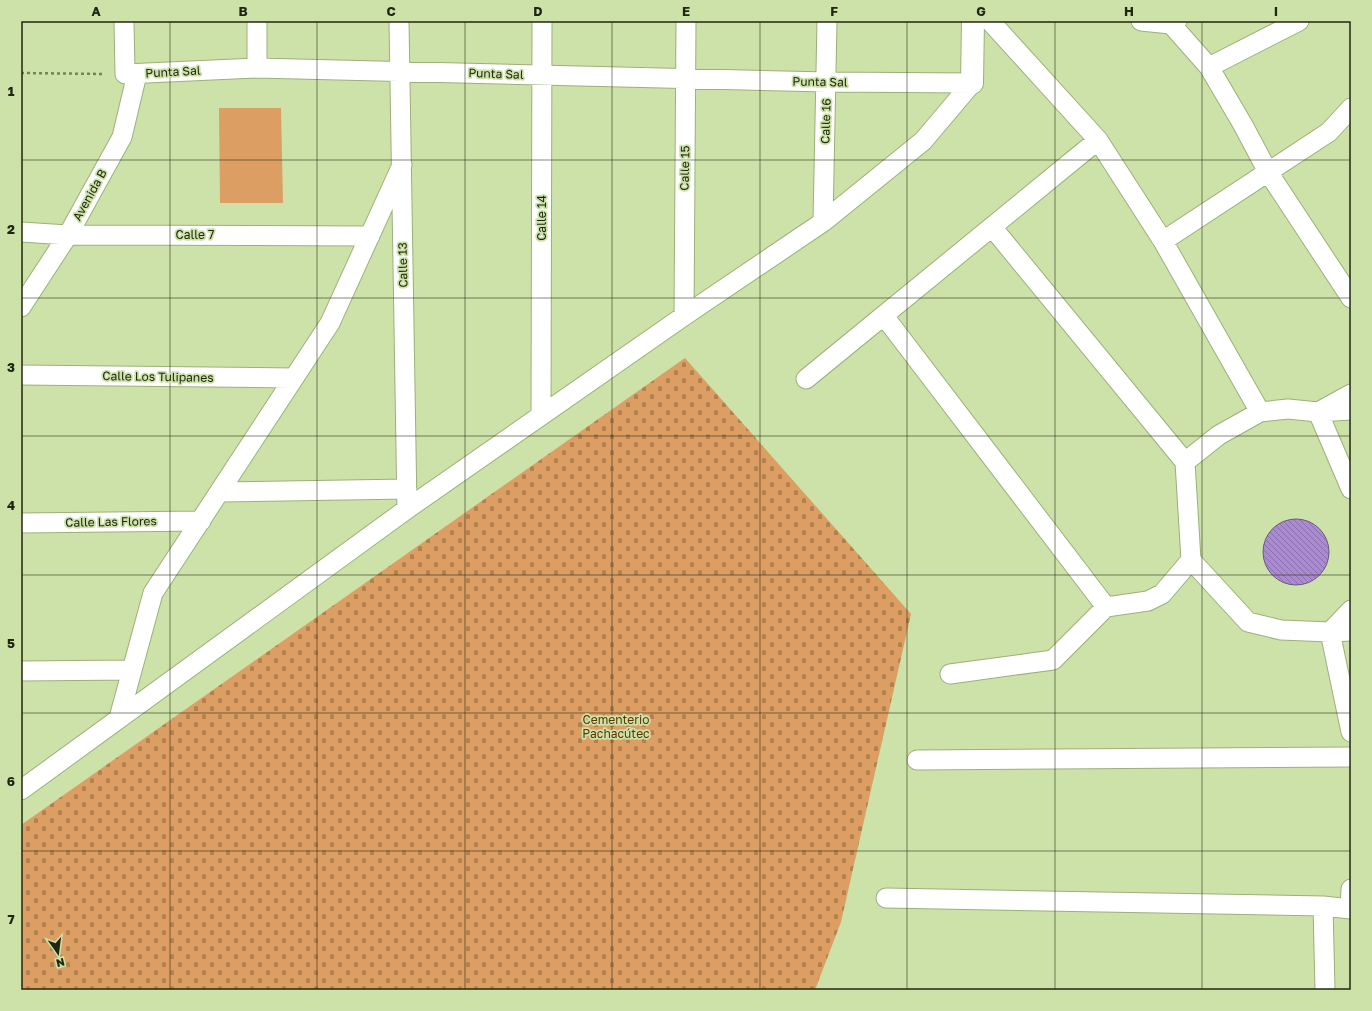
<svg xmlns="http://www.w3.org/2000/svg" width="1372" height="1011" font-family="'Golos Text',sans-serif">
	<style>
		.cemetery { fill: url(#cemetery-stones) }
		.park { fill: #dc9e62 }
		.building { fill: url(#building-back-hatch); stroke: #6b5585 }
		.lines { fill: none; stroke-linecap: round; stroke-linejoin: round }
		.street-casing { stroke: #9cb079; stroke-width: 21 }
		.secondary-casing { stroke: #9cb079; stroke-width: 24 }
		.path { stroke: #74825b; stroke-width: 2.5; stroke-dasharray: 3 3; stroke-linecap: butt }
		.street { stroke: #fff; stroke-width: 19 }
		.secondary { stroke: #fff; stroke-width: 22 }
		.grid { fill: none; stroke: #202711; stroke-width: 1; stroke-opacity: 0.55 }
		.labels { text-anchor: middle; stroke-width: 3.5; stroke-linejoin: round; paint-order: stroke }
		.street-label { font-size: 12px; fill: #202711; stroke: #cde2a9 }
		.park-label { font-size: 12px; fill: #5b3200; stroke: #cde2a9 }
		.neatline { fill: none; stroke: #202711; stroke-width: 1.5 }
		.grid-label { font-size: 13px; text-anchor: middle; font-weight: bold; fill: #202711 }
	</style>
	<defs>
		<pattern id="cemetery-stones" width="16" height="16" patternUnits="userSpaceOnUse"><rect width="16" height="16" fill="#dc9e62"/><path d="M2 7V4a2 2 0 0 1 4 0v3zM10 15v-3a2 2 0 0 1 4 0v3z" fill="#b2814f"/></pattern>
		<pattern id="building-back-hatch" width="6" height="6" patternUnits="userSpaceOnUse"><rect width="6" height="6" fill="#aa8ad2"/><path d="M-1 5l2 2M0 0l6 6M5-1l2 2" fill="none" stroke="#8a71a9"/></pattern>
	</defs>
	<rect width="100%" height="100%" fill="#cde2a9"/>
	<path class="cemetery" d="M685,358l226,256 -70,308 -26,68h-794v-165z"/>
	<path class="park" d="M219,108h62l2,95h-63z"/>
	<path class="building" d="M1263 552a33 33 0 1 1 66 0a33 33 0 1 1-66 0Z"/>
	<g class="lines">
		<g class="street-casing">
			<path id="street" d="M124,21l1,53 132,-6 570,14 145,1
				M399,21l8,488
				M990,21l108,119 65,101 97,171
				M1141,21l30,3 6,-3
				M1171,24l38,43 34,58 25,47 83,126
				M1209,67l90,-46
				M257,68v-47
				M823,222l4,-201
				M21,232l47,3 302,1
				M1163,241l166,-109 22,-24
				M21,307l47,-72 54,-98 15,-63
				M684,316l2,-295
				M884,316l222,291
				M21,375l273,3
				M806,379l292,-239
				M1351,410l-33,2 33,77
				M541,415l1,-394
				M1185,462l34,-27 41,-23 28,-3 30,3 33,-18
				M219,492l188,-3
				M21,523l180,-2
				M1191,560l57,62 33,8 49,2 21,-1
				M1351,610l-21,22 21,100
				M21,671l111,-1
				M950,674l103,-14 53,-53 42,-6 14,-7 29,-34 -6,-98 -193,-235
				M119,718l34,-125 177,-270 72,-158
				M917,760l434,-3
				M21,790l386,-281 277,-193 139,-94 100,-81 49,-58
				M886,898l437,8 28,3
				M1323,906l2,84
				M1350,909l1,-20"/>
		</g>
		<g class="secondary-casing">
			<path id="secondary" d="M972,83l1,-62"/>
		</g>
		<path class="path" d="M21,73l83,1"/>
		<use href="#street" class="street"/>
		<use href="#secondary" class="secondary"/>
	</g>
	<path class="grid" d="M170,21v969M317,21v969M465,21v969M612,21v969M760,21v969M907,21v969M1055,21v969M1202,21v969M21,160h1330M21,298h1330M21,436h1330M21,575h1330M21,713h1330M21,851h1330"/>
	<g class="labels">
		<g class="street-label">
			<text transform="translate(173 72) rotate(-3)" y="4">Punta Sal</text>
			<text transform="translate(496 74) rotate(2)" y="4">Punta Sal</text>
			<text transform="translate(820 82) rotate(1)" y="4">Punta Sal</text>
			<text transform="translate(826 121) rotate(-88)" y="4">Calle 16</text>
			<text transform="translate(685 168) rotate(-89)" y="4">Calle 15</text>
			<text transform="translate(90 195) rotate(-61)" y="4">Avenida B</text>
			<text transform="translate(542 218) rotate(-90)" y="4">Calle 14</text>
			<text x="195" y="239">Calle 7</text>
			<text transform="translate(403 265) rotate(-91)" y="4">Calle 13</text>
			<text transform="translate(158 377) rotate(1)" y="4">Calle Los Tulipanes</text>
			<text transform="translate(111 522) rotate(-1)" y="4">Calle Las Flores</text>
		</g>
		<g class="park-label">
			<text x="616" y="724">Cementerio<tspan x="616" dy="14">Pachacútec</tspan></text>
		</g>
	</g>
	<rect width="1372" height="1011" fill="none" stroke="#cde2a9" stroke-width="44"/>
	<g transform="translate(58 953) rotate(166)" stroke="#cde2a9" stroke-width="3" paint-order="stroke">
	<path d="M0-3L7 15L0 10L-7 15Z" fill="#202711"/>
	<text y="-6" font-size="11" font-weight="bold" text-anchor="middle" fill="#202711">N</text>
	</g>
	<rect x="22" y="22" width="1328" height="967" class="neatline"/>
	<g class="grid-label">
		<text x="96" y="16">A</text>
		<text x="243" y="16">B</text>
		<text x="391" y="16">C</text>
		<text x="538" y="16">D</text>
		<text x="686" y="16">E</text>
		<text x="834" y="16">F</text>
		<text x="981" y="16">G</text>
		<text x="1129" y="16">H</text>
		<text x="1276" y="16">I</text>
		<text x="11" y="96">1</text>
		<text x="11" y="234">2</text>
		<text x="11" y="372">3</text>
		<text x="11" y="510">4</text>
		<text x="11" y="648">5</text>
		<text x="11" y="786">6</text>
		<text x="11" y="924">7</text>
	</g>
</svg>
